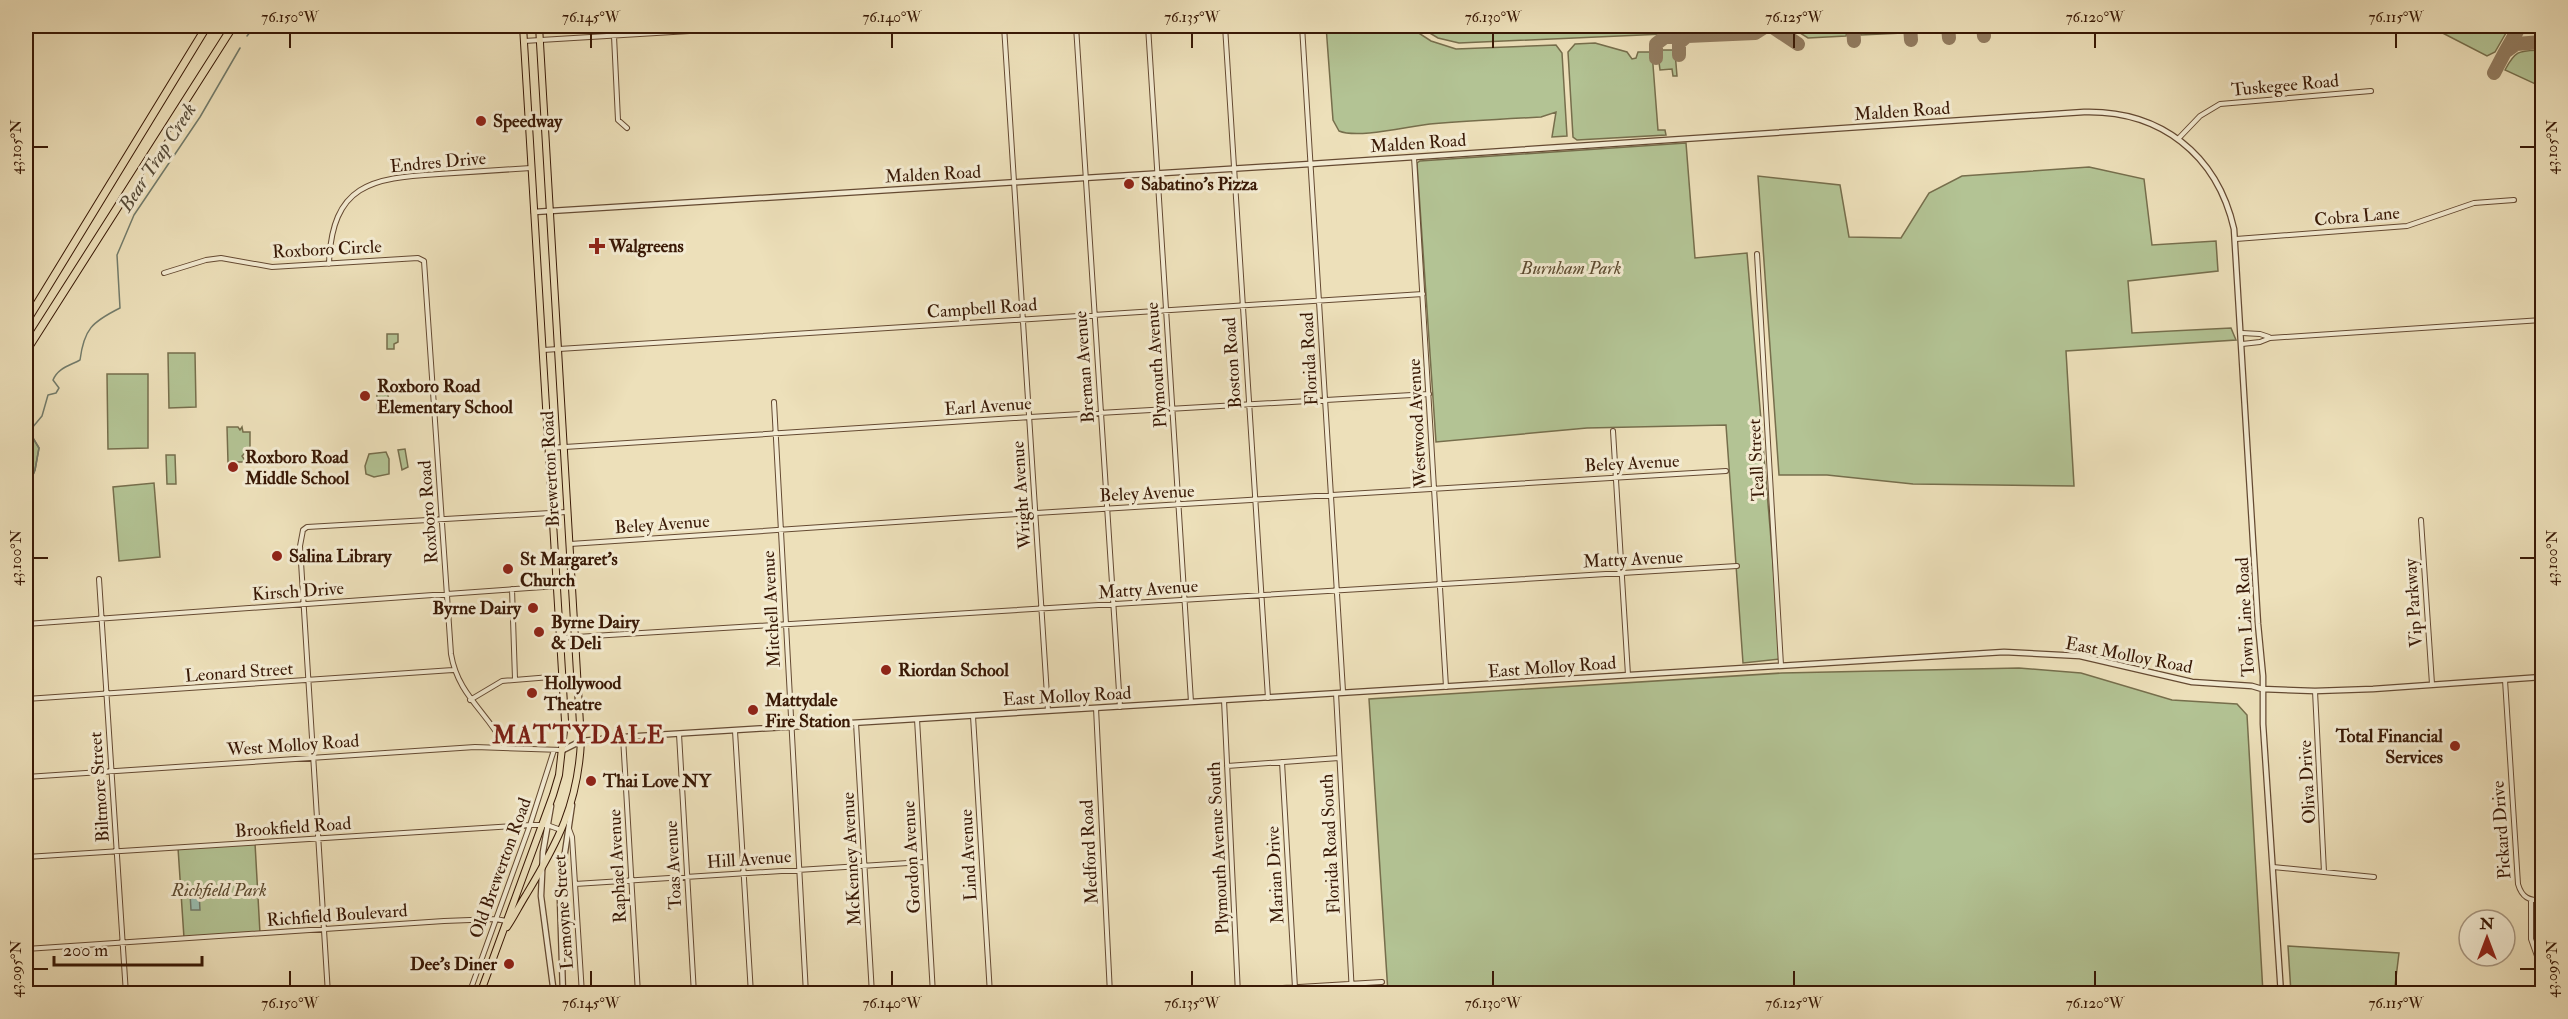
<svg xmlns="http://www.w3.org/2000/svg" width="2568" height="1019" font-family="'IM FELL Double Pica',serif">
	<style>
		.green { fill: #b3c394; stroke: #766e4c; stroke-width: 1.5 }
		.water { fill: #99bdaf; stroke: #727b6b; stroke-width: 1.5 }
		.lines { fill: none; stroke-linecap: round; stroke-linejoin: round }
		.stream { stroke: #727b6b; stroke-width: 1.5 }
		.taxiway { stroke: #927c60; stroke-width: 14 }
		.minor-casing { stroke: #654a32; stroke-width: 6 }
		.tertiary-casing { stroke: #654a32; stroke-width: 7 }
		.primary-casing { stroke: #381805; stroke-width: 8 }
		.motorway-casing { stroke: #381805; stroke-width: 9 }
		.minor { stroke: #f3ebd2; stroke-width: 4 }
		.tertiary { stroke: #f3ebd2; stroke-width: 4.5 }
		.primary { stroke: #ede0ba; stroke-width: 6 }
		.motorway { stroke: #ede0ba; stroke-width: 7 }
		.ticks { fill: none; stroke: #381805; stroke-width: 2 }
		.poi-dot { fill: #8f2418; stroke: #f3ebd2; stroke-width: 2 }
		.labels { text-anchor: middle; stroke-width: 6; stroke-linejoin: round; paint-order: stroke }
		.street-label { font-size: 18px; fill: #381805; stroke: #f3ebd2 }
		.poi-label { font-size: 18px; font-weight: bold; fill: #381805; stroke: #f3ebd2; text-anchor: start }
		.park-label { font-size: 18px; font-style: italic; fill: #5d4b30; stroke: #f3ebd2 }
		.water-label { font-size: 20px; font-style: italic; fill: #554a38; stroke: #f3ebd2 }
		.district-label { font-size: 24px; font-weight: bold; letter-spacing: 1.5px; fill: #7a1f14; stroke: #f3ebd2 }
		.neatline { fill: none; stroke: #381805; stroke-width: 2 }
		.ticks-label { font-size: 15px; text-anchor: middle; fill: #381805 }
	</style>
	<rect width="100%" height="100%" fill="#ede0ba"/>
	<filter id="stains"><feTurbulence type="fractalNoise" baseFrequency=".00333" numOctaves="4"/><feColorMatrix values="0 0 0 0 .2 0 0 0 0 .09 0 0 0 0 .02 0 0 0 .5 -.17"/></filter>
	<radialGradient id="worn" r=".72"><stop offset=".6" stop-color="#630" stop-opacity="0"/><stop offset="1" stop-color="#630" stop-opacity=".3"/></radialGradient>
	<path class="green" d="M1326,26h82l23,15 25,8 100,-4 6,8 5,83 -15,1 4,-25 -15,5c-37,2 -74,4 -111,7 -21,2 -72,15 -91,7l-6,-11z
		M1418,26h313v5l-272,12 -21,-5z
		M1789,26h59l-2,10 -38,2z
		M1859,26h46v5l-2,2 -42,2z
		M1916,26h29l-1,6 -26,1z
		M1989,26h87l-84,3z
		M2429,26h81l-15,26 -8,4z
		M1595,43l32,9 5,7 4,-1 2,-6h14l6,78h7l1,5 -89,5 -4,-3 -5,-85 7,-8z
		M1662,50h10l3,2 2,24h-4l-1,-7 -12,1 -2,-16z
		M2542,50v37l-37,-17c11,-21 15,-19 37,-20z
		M1686,143l9,115 52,-5 34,406 -38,4 -17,-238 -139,3 -151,14 -19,-279 3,-2z
		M2089,167l55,12 8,66 64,-4 2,30 -90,10 4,52 99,-5 5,12 -170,11 8,135 -161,-2 -86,-9h-48l-21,-299 82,9 9,52 52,1 28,-45 33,-17z
		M387,334h11v8l-4,2v5h-7z
		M168,353h27l1,54 -27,1z
		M148,374v74l-40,1 -1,-75z
		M377,391h11v18h-11z
		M227,427h11l2,3 2,-3 1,5h7v24l-5,-3 -3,3 4,6h-18z
		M26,434l7,4 6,10 -4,22 -9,22z
		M405,449l3,18 -6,3 -4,-20z
		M386,452l3,7v15l-15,3 -8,-3 -1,-8 4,-12z
		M166,455h9l1,29h-9z
		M154,483l6,74 -41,4 -6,-74z
		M2019,668l62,5 91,27 65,4 10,11 16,278h-875l-19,-294 413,-26z
		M255,843l5,90 -76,5 -6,-90z
		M2288,946l111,7 -4,33 57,7h-161z"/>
	<path class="water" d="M199,892l1,18h-9l-1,-17z"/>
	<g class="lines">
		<path class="stream" d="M247,36l8,-10
			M26,492l9,-22 4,-22 -6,-10 -1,-10 10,-12 6,-21 8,-2 3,-5 -6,-8c5,-12 16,-14 27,-20 4,-31 12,-38 40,-52l-3,-53 17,-40 66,-98 40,-69"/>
		<path class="taxiway" d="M1771,26l27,18
			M1853,26l1,15
			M1910,26l1,14
			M1948,26l1,12
			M1983,26l1,10
			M2520,26l-15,26 11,-8 26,-2
			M1679,55v-12l8,-7
			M1656,58v-14l9,-7 90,-4 11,-7
			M2494,73l11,-21"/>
		<g class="minor-casing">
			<path id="minor" d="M1004,26l44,685
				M1076,26l44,681
				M1148,26l43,676
				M1225,26l43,672
				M1302,26l41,665
				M614,36l4,84 9,8
				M524,41l248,-15
				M2178,139l22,-23 20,-12 151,-13
				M1414,157l32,530
				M2236,239l171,-13 67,-23 40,-3
				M1757,254l24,411
				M329,264c3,-80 42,-86 110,-90 31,-2 62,-4 92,-6
				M164,273l42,-13 15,-2 51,9 146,-9 6,3 27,393c7,42 37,58 54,93
				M2242,333l18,1 9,3
				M2242,344l18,-2 10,-4 272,-18
				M543,350l880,-56
				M774,402l32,592
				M1613,431l15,244
				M549,448l481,-31 399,-23
				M2421,520l11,164
				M570,544l400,-27 756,-46
				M99,579l27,415
				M512,589l3,90
				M26,624l546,-39
				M560,638l1177,-72
				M2505,680l13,204c4,14 11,16 24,17
				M2315,691l9,181
				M1336,693l16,301
				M26,699l427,-29
				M470,700l32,-19 61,-5
				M1224,700l14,294
				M1096,708l14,286
				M973,716l17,278
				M917,719l16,275
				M856,723l16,271
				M735,731l16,263
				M679,734l15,260
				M623,737l15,257
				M1282,762l13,226
				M1227,766l112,-8
				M26,777l449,-30 87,3
				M569,829l3,8 10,157
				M26,857l504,-32h17l14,5
				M2273,867l101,10
				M575,884l349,-22
				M2531,900v39l11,31
				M26,949l418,-28 52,-2 10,2
				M328,994l-28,-448 3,-16 4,-3 260,-15
				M469,994l61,-169 24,-75
				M1185,994l197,-12"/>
		</g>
		<g class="tertiary-casing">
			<path id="tertiary" d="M534,212l776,-48 774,-52c76,-2 133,42 150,117l24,395 5,52v48l18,270
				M563,750l18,-9 42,-4 1381,-85 76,4 112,26 60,4 10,3 53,2 58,-2 169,-12
				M551,806l-8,46 -2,44 13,98
				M563,994l-3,-94 4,-41 8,-54"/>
		</g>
		<g class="primary-casing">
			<path id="primary" d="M507,927c7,-10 12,-21 19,-32 32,-53 52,-91 55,-154l-42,-715
				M480,994l73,-199 6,-20 6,-54 -42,-695"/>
		</g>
		<g class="motorway-casing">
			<path id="motorway" d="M26,322l181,-296
				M26,351l207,-325"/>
		</g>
		<use href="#minor" class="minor"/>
		<use href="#tertiary" class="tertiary"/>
		<use href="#primary" class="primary"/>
		<use href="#motorway" class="motorway"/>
	</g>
	<path class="ticks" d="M290,33v15M591,33v15M892,33v15M1192,33v15M1493,33v15M1794,33v15M2095,33v15M2396,33v15M33,147h15M2520,147h15M33,558h15M2520,558h15M33,969h15M2520,969h15M290,971v15M591,971v15M892,971v15M1192,971v15M1493,971v15M1794,971v15M2095,971v15M2396,971v15"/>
	<g class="poi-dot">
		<circle cx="481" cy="121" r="6"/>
		<circle cx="1129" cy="184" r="6"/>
		<path d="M594 237h6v6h6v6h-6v6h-6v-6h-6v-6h6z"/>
		<circle cx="365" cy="396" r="6"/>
		<circle cx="233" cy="467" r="6"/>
		<circle cx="277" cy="556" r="6"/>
		<circle cx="508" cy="569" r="6"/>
		<circle cx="533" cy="608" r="6"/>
		<circle cx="539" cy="632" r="6"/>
		<circle cx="886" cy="670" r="6"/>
		<circle cx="532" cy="693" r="6"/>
		<circle cx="753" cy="710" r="6"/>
		<circle cx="2455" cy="746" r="6"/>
		<circle cx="591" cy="781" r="6"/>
		<circle cx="509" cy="964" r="6"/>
	</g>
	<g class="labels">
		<g class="street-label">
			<text transform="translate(2285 85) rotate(-5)" y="6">Tuskegee Road</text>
			<text transform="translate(1902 111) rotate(-4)" y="6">Malden Road</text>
			<text transform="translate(1418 143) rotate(-4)" y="6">Malden Road</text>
			<text transform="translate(438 162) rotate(-5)" y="6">Endres Drive</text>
			<text transform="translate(933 174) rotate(-3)" y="6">Malden Road</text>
			<text transform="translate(2357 216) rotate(-5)" y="6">Cobra Lane</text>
			<text transform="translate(327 249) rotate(-3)" y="6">Roxboro Circle</text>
			<text transform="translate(982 308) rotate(-4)" y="6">Campbell Road</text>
			<text transform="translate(1309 359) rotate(-93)" y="6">Florida Road</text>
			<text transform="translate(1232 363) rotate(-94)" y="6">Boston Road</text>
			<text transform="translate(1156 365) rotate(-94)" y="6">Plymouth Avenue</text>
			<text transform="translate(1084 367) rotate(-94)" y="6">Breman Avenue</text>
			<text transform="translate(988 406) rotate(-4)" y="6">Earl Avenue</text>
			<text transform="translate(1417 423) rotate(-93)" y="6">Westwood Avenue</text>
			<text transform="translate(1756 460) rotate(-93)" y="6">Teall Street</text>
			<text transform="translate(1632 463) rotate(-3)" y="6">Beley Avenue</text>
			<text transform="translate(550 469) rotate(-93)" y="6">Brewerton Road</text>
			<text transform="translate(1147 493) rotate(-3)" y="6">Beley Avenue</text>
			<text transform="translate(1021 495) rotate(-94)" y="6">Wright Avenue</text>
			<text transform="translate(428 512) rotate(-94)" y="6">Roxboro Road</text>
			<text transform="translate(662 524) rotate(-4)" y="6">Beley Avenue</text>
			<text transform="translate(1633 559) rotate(-3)" y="6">Matty Avenue</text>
			<text transform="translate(1148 589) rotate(-4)" y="6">Matty Avenue</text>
			<text transform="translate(298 591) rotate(-4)" y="6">Kirsch Drive</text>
			<text transform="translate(2413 603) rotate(-94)" y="6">Vip Parkway</text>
			<text transform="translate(771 609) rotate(-93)" y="6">Mitchell Avenue</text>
			<text transform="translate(2245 617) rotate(-93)" y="6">Town Line Road</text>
			<text transform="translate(2129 655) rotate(11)" y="6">East Molloy Road</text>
			<text transform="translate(1552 667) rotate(-4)" y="6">East Molloy Road</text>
			<text transform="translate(239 672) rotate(-4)" y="6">Leonard Street</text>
			<text transform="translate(1067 696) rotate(-3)" y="6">East Molloy Road</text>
			<text transform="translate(293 745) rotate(-4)" y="6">West Molloy Road</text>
			<text transform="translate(2307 782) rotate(-93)" y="6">Oliva Drive</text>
			<text transform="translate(99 787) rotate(-94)" y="6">Biltmore Street</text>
			<text transform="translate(293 827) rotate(-4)" y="6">Brookfield Road</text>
			<text transform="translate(2501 830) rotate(-94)" y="6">Pickard Drive</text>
			<text transform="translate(1330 844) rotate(-93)" y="6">Florida Road South</text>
			<text transform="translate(1218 848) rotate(-93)" y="6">Plymouth Avenue South</text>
			<text transform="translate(1089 852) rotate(-93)" y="6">Medford Road</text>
			<text transform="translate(968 855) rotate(-93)" y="6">Lind Avenue</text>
			<text transform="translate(911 857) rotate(-93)" y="6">Gordon Avenue</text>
			<text transform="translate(749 859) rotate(-4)" y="6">Hill Avenue</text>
			<text transform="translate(851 859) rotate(-93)" y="6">McKenney Avenue</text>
			<text transform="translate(673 865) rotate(-93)" y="6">Toas Avenue</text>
			<text transform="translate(617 866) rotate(-93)" y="6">Raphael Avenue</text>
			<text transform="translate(500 868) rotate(-70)" y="6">Old Brewerton Road</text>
			<text transform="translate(1275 875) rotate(-93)" y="6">Marian Drive</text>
			<text transform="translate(563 912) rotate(-94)" y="6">Lemoyne Street</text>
			<text transform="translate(337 915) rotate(-4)" y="6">Richfield Boulevard</text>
		</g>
		<g class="poi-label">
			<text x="493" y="127">Speedway</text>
			<text x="1141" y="190">Sabatino's Pizza</text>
			<text x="609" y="252">Walgreens</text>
			<text x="377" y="392">Roxboro Road<tspan x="377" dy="21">Elementary School</tspan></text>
			<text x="245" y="463">Roxboro Road<tspan x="245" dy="21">Middle School</tspan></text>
			<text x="289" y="562">Salina Library</text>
			<text x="520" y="565">St Margaret's<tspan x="520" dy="21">Church</tspan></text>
			<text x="521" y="614" text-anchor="end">Byrne Dairy</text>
			<text x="551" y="628">Byrne Dairy<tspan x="551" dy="21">&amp; Deli</tspan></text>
			<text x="898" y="676">Riordan School</text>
			<text x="544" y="689">Hollywood<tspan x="544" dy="21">Theatre</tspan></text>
			<text x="765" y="706">Mattydale<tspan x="765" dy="21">Fire Station</tspan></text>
			<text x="2443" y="742" text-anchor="end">Total Financial<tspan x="2443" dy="21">Services</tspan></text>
			<text x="603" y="787">Thai Love NY</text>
			<text x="497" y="970" text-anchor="end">Dee's Diner</text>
		</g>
		<g class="park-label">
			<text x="1571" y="274">Burnham Park</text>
			<text x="219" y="896">Richfield Park</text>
		</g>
		<g class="water-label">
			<text transform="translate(157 157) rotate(-57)" y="7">Bear Trap Creek</text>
		</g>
		<g class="district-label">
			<text x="579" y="743">MATTYDALE</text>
		</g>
	</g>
	<rect width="2568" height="1019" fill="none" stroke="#ede0ba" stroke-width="66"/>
	<g transform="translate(2487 938)"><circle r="28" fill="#f3ebd2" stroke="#a89780" stroke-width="1.5"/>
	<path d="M0-4.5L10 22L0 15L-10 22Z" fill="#8f2418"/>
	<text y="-9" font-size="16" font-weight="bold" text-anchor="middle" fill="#381805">N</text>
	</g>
	<path d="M54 956v9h148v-9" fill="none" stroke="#381805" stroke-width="3"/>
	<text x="63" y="956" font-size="18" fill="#381805" stroke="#f3ebd2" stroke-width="4.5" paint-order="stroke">200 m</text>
	<rect x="33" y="33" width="2502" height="953" class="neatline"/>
	<g class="ticks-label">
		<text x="290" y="22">76.150°W</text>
		<text x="591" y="22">76.145°W</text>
		<text x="892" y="22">76.140°W</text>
		<text x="1192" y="22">76.135°W</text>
		<text x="1493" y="22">76.130°W</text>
		<text x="1794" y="22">76.125°W</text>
		<text x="2095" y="22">76.120°W</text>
		<text x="2396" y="22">76.115°W</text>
		<text transform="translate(16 147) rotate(-90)" y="5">43.105°N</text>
		<text transform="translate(2552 147) rotate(-90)" y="5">43.105°N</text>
		<text transform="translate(16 558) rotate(-90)" y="5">43.100°N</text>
		<text transform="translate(2552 558) rotate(-90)" y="5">43.100°N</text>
		<text transform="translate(16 969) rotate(-90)" y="5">43.095°N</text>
		<text transform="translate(2552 969) rotate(-90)" y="5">43.095°N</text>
		<text x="290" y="1008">76.150°W</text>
		<text x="591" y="1008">76.145°W</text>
		<text x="892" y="1008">76.140°W</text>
		<text x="1192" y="1008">76.135°W</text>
		<text x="1493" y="1008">76.130°W</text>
		<text x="1794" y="1008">76.125°W</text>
		<text x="2095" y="1008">76.120°W</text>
		<text x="2396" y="1008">76.115°W</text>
	</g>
	<rect width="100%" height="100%" filter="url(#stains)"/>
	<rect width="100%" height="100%" fill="url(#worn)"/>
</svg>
